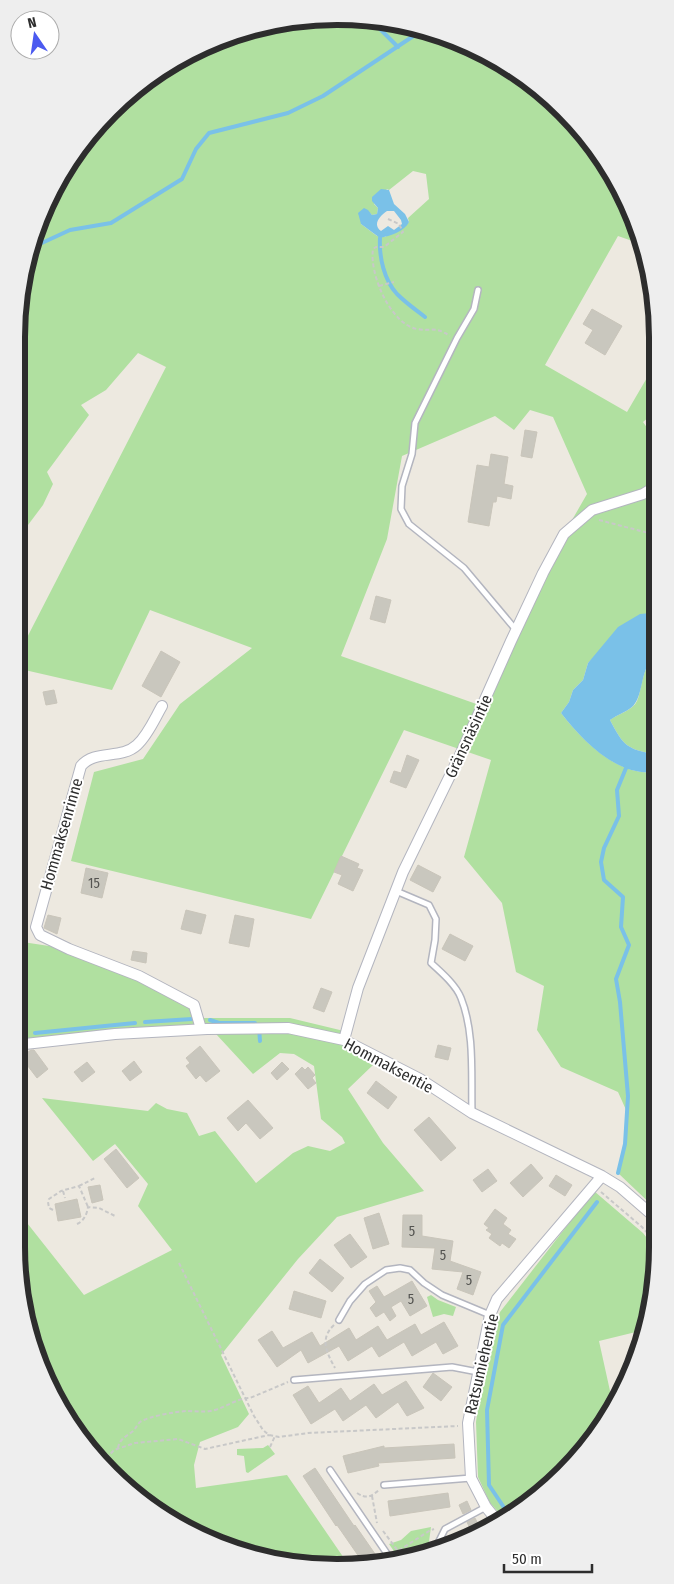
<svg xmlns="http://www.w3.org/2000/svg" width="674" height="1584" font-family="'Fira Sans Condensed',sans-serif">
	<style>
		.green { fill: #b0e0a0; fill-rule: evenodd }
		.water { fill: #7ac1e8; fill-rule: evenodd }
		.lines { fill: none; stroke-linecap: round; stroke-linejoin: round }
		.stream { stroke: #7ac1e8; stroke-width: 4 }
		.building { fill: #c9c7be; stroke: #c9c5ba }
		.lane-casing { stroke: #b3b5bf; stroke-width: 8 }
		.street-casing { stroke: #b3b5bf; stroke-width: 12 }
		.path { stroke: #c8c8c8; stroke-width: 2; stroke-dasharray: 4 2.5; stroke-linecap: butt }
		.lane { stroke: #fff; stroke-width: 5 }
		.street { stroke: #fff; stroke-width: 10 }
		.labels { text-anchor: middle; stroke-width: 4; stroke-linejoin: round; paint-order: stroke }
		.number-label { font-size: 14px; fill: #545451 }
		.street-label { font-size: 16px; fill: #2d2d2d; stroke: #fff }
		.rim { fill: none; stroke: #2d2d2d; stroke-width: 6 }
	</style>
	<rect width="100%" height="100%" fill="#ede9e0"/>
	<path class="green" d="M316,17l124,16 92,49 59,60 42,72 8,30 -23,-8 -73,129 82,47 28,-48v48l-12,10 12,17 1,176 -5,-2 -50,37 -13,13 -5,17 -10,10 -4,12 -8,11c22,28 57,64 95,59l2,439 -40,-38 7,-29 2,-32 -9,-20 -57,-25 -24,-37 7,-44 -28,-14 -14,-69 -38,-46 27,-97 -87,-30 -93,189 -240,-58 23,-89 49,-13 37,-55 72,-56 -102,-38 -38,80 -96,-22v-9l150,-292 -28,-14 -32,37 -25,15 8,10 -42,57 6,12 -10,21 -27,36v-204l17,-103 63,-109 99,-76zM413,171l13,3 3,25 -21,19 1,4 -24,15 -8,-1 -16,-12 9,-11 2,2 5,-1 1,-6 -4,-4 13,-15 2,1zM530,410l23,7 34,77 -23,40 -82,172 -141,-50 46,-117 15,-83 93,-40 19,14z
		M646,669h10v85c-29,-4 -33,-9 -46,-34 8,-6 23,-10 27,-19 3,-6 5,-23 9,-32z
		M16,941l53,8 125,56 4,13h92l54,13v9l-56,-12 -272,17z
		M284,1032l57,10 32,23 -25,24 35,54 41,48 -87,26 -39,42 -77,96 28,59 -11,13 -38,15 -6,23 2,23 91,-13 61,89 -73,-2 -98,-37 -81,-67 -63,-108 -17,-103v-38l68,86 88,-45 -34,-44 10,-22 -33,-40 -22,17 -51,-63 106,13 8,-8 11,6 20,4 12,23 16,-5 41,52 37,-30 15,-7 22,5 15,-8 -3,-6 -21,-18 -7,-53 -20,-12 -14,-1 -27,21 -37,-40z
		M594,1191l49,42 14,18 -13,79 -45,11 13,59 -34,58 -73,61 -15,-16 -12,-26 -2,-55 8,-59 16,-51z
		M431,1295l7,5 18,7 -3,9 -9,-2 -11,3 -6,-20z
		M268,1445l7,9 -27,19 -2,-1 -2,-16 -7,-1v-6l26,-1z
		M431,1527l-3,22 -30,8 -9,-13 12,-4 10,-9z"/>
	<path class="water" d="M381,189l8,1 5,14 11,10 4,8c-4,9 -19,14 -29,16l-19,-14 -3,-11 6,-5 4,2 4,5 5,-1 1,-6 -6,-7v-4zM387,211h7l7,9 1,4 -8,6 -6,-4 -7,5c-9,-7 -1,-15 6,-20z
		M651,613l5,2v54h-10c-5,12 -5,30 -14,38 -6,5 -15,8 -22,13 13,25 17,30 46,34v18c-39,5 -73,-31 -95,-59l8,-11 4,-12 10,-10 5,-17 30,-36 22,-13z"/>
	<g class="lines">
		<path class="stream" d="M376,25l22,22
			M380,238c-1,19 4,42 17,56 9,9 19,16 28,23
			M31,248l39,-18 41,-7 71,-44 14,-30 13,-16 79,-20 35,-17 98,-65
			M210,1020l9,3h36
			M145,1022l47,-3
			M259,1028l1,13
			M35,1033l100,-10
			M618,1173l7,-29 3,-48 -8,-94 -4,-23 13,-34 -8,-18 2,-30 -19,-17 -3,-18 3,-14 15,-32 -2,-26 9,-22
			M88,1444l20,16 14,20
			M509,1515l-20,-30 -2,-75 16,-85 94,-123"/>
	</g>
	<path class="building" d="M592,309l30,17 -17,29 -20,-12 8,-13 -10,-6z
		M525,430l12,2 -5,26 -11,-2z
		M491,454l17,3 -4,27 9,2 -2,13 -14,-3 -1,6h-3l-4,24 -21,-4 9,-57 12,2z
		M376,596l15,4 -6,23 -15,-4z
		M161,651l19,11 -19,35 -19,-11z
		M54,690l3,13 -11,2 -3,-13z
		M407,755l12,5 -13,28 -16,-6 4,-11 7,2z
		M341,856l18,8 -2,4 6,2 -10,21 -15,-7 4,-9 -8,-3z
		M418,865l23,12 -8,15 -23,-12z
		M86,868l22,5 -6,25 -21,-5z
		M186,910l20,5 -5,19 -20,-5z
		M48,915l13,3 -4,16 -13,-6z
		M235,915l19,4 -5,28 -20,-4z
		M450,934l23,12 -8,15 -23,-12z
		M133,951l14,2 -1,10 -15,-3z
		M321,988l11,4 -8,20 -11,-4z
		M438,1045l13,3 -3,12 -13,-3z
		M200,1046l20,25 -14,11 -6,-7 -4,4 -10,-13 4,-3 -4,-5z
		M31,1050h3l14,19 -11,9 -16,-21z
		M134,1061l8,11 -12,9 -8,-10z
		M87,1062l8,10 -13,10 -8,-10z
		M282,1062l7,7 -12,11 -6,-7z
		M302,1067l3,3 3,-3 7,8 -3,3 4,5 -8,6 -13,-15z
		M376,1081l21,16 -9,12 -21,-16z
		M248,1100l25,28 -13,11 -14,-16 -8,8 -11,-13z
		M429,1117l27,31 -15,13 -27,-31z
		M116,1149l23,29 -12,10 -23,-29z
		M531,1164l12,14 -20,19 -13,-14z
		M488,1169l9,12 -15,11 -9,-12z
		M556,1175l16,10 -7,11 -16,-10z
		M100,1185l3,15 -11,3 -4,-16z
		M77,1199l4,18 -23,4 -3,-17z
		M495,1209l12,9 -4,6 8,6 -3,4 8,5 -7,9 -7,-5 -2,3 -11,-8 3,-4 -6,-4 3,-2 -5,-4z
		M379,1213l10,31 -16,5 -9,-31z
		M403,1215h19v21l31,5 -3,20 31,11 -8,23 -16,-6 6,-17 -31,-3 3,-21 -33,-1z
		M350,1234l17,23 -16,11 -17,-23z
		M320,1259l24,19 -12,14 -23,-19z
		M412,1281l15,25 -17,10 -9,-15 -10,6 5,9 -6,5 -6,-9 -8,5 -6,-9 6,-6 -7,-11 8,-5 7,11z
		M294,1291l32,10 -5,17 -32,-9z
		M444,1322l14,24 -15,8 -7,-12 -24,14 -8,-14 -25,15 -7,-11 -24,15 -9,-15 -31,17 -7,-13 -24,17 -19,-27 14,-9 11,17 29,-16 8,14 29,-18 7,12 22,-14 9,14 28,-16 6,11z
		M433,1373l19,14 -11,14 -18,-14z
		M406,1381l18,27 -17,8 -9,-14 -22,16 -10,-13 -23,16 -8,-12 -24,15 -18,-29 15,-9 11,17 22,-15 9,13 24,-17 8,11z
		M454,1444l1,14 -77,5 1,3 -31,7 -5,-17 41,-10v2z
		M315,1468l39,58 1,-1 27,39h-18l-27,-39 -1,1 -33,-50z
		M448,1493l2,14 -60,9 -2,-15z
		M467,1501l4,9 -8,4 -4,-9z
		M475,1518l6,12 -9,3 -5,-11z"/>
	<g class="lines">
		<g class="lane-casing">
			<path id="lane" d="M478,290l-4,19 -17,29 -42,85 -3,31 -10,32 -1,23 8,15 55,44 52,62
				M396,891l33,14 7,14 -1,21 -4,23c10,9 25,22 30,35 14,35 10,78 11,115
				M339,1320l11,-19 15,-17 21,-14 14,-2 10,2 14,13 18,12 48,20
				M294,1380l158,-13 26,5
				M330,1470l62,91
				M384,1485l87,-7
				M437,1545l8,-16 41,-22"/>
		</g>
		<g class="street-casing">
			<path id="street" d="M162,706c-7,12 -14,29 -25,39 -16,15 -42,4 -56,21l-45,161 4,8 29,14 70,27 55,29 7,24
				M344,1040l14,-52 45,-116 59,-121 49,-110 32,-68 21,-39 28,-24 51,-16 13,-8
				M16,1045l99,-11 92,-5 81,-1 56,12 76,39 52,34 130,63 18,11 38,33
				M499,1523l-13,-16 -15,-29 -3,-55 22,-108 7,-16 105,-123"/>
		</g>
		<path class="path" d="M388,219l11,5 4,8 -19,15h-8l-3,2c-4,24 17,75 44,80 14,3 16,-4 33,7
			M379,286l15,-4
			M599,520l57,15
			M657,1096l-6,20 -3,68 10,7
			M79,1186l16,-8
			M63,1191l2,7
			M601,1192l41,35 16,18
			M53,1210l-4,-2 -1,-6 1,-3 12,-8 18,-5 9,21
			M77,1224c7,-3 10,-10 11,-17l11,1 16,8
			M179,1263l75,153 9,14 6,5 10,2 29,-4 150,-7
			M334,1325c-15,14 -7,28 1,43
			M270,1447l5,-11
			M118,1448c2,-10 8,-11 15,-17 3,-3 4,-6 7,-9 9,-6 35,-10 46,-11 8,0 16,1 24,0 14,-2 26,-13 40,-13l38,-16
			M102,1463l12,-13 21,-7 43,-4 27,10 64,-14
			M357,1493c9,6 14,4 22,-3
			M372,1496l5,27
			M383,1531l15,20 31,-20 5,-2"/>
		<use href="#lane" class="lane"/>
		<use href="#street" class="street"/>
	</g>
	<g class="labels">
		<g class="number-label">
			<text x="94" y="888">15</text>
			<text x="412" y="1236">5</text>
			<text x="443" y="1260">5</text>
			<text x="469" y="1285">5</text>
			<text x="411" y="1304">5</text>
		</g>
		<g class="street-label">
			<text transform="translate(468 736) rotate(-65)" y="6">Gränsnäsintie</text>
			<text transform="translate(61 834) rotate(-74)" y="6">Hommaksenrinne</text>
			<text transform="translate(389 1065) rotate(28)" y="6">Hommaksentie</text>
			<text transform="translate(481 1364) rotate(-77)" y="6">Ratsumiehentie</text>
		</g>
	</g>
	<path d="M0 0H674V1584H0ZM337 25H337A312 312 0 0 1 649 337V1247A312 312 0 0 1 337 1559H337A312 312 0 0 1 25 1247V337A312 312 0 0 1 337 25Z" fill="#eee" fill-rule="evenodd"/>
	<path class="rim" d="M337 25H337A312 312 0 0 1 649 337V1247A312 312 0 0 1 337 1559H337A312 312 0 0 1 25 1247V337A312 312 0 0 1 337 25Z"/>
	<g transform="translate(35 35) rotate(347)"><circle r="24" fill="#ffffff" stroke="#ababab"/>
	<path d="M0-4L9 19L0 12L-9 19Z" fill="#4b5af0"/>
	<text y="-8" font-size="14" font-weight="bold" text-anchor="middle" fill="#2d2d2d">N</text>
	</g>
	<path d="M504 1564v8h88v-8" fill="none" stroke="#2d2d2d" stroke-width="2.5"/>
	<text x="512" y="1564" font-size="15" fill="#2d2d2d" stroke="#ffffff" stroke-width="4" paint-order="stroke">50 m</text>
</svg>
